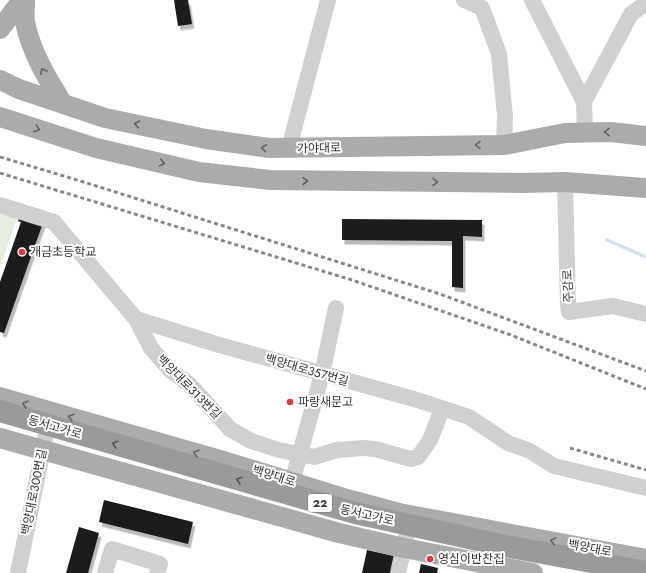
<svg xmlns="http://www.w3.org/2000/svg" width="646" height="573" font-family="Jost,'Noto Sans KR',sans-serif">
	<style>
		.green { fill: #e6ecdf }
		.lines { fill: none; stroke-linecap: round; stroke-linejoin: round }
		.stream { stroke: #cfe2ee; stroke-width: 3.5 }
		.building { fill: #1a1a1a; filter: url(#shadow) }
		.minor { stroke: #d0d0d0; stroke-width: 16 }
		.major { stroke: #ababab; stroke-width: 20 }
		.rail { stroke: #888; stroke-width: 3; stroke-dasharray: 4 3; stroke-linecap: butt }
		.highway-bridge { stroke: #9a9a9a; stroke-width: 22 }
		.oneway { stroke: #636363 }
		.oneway2 { stroke: #525252 }
		.poi-dot { fill: #e63946; stroke: #fff; stroke-width: 1.5 }
		.labels { text-anchor: middle; stroke-width: 4; stroke-linejoin: round; paint-order: stroke }
		.shield { fill: #fff; stroke: #707070; stroke-width: 1 }
		.shield-label { font-size: 11px; font-weight: bold; fill: #333 }
		.street-label { font-size: 12px; fill: #333; stroke: #fff }
		.poi-label { font-size: 12px; fill: #333; stroke: #fff; text-anchor: start }
	</style>
	<defs>
		<filter id="shadow"><feDropShadow dx="2.5" dy="4.5" stdDeviation="0" flood-color="#0004"/></filter>
	</defs>
	<rect width="100%" height="100%" fill="#fff"/>
	<path class="green" d="M0,209l18,6 -18,53z"/>
	<g class="lines">
		<path class="stream" d="M607,240l39,17"/>
	</g>
	<path class="building" d="M174,0h14l4,24 -14,2z
		M19,218l25,2 -40,113 -4,-1v-50l21,-60 -3,-1z
		M342,219l140,1v17l-19,-1v52l-11,-1v-46l-110,-1z
		M104,500l89,22 -5,22 -89,-22z
		M79,527l20,6 -11,40h-22z
		M367,550l27,6 -3,17h-29z
		M421,564l17,4 -1,5h-18z"/>
	<g class="lines">
		<path class="minor" d="M464,0l18,8 17,46 6,62 -1,29
			M532,0l52,102 1,30
			M584,102l47,-88 15,-11
			M289,148l39,-148
			M565,182l3,123 1,7 44,-6 33,8
			M0,205l54,17 82,97 80,25 198,55 55,18 39,26 22,8 24,15 92,22
			M136,319l15,29 19,22 20,15 40,44 21,12 28,9 35,7 23,-7 26,-2 12,1 36,10 7,-2 12,-17 12,-31
			M292,482l30,-108 14,-66
			M18,573l32,-159
			M105,573l7,-24 48,15 -3,9
			M398,573l13,-58"/>
		<path class="major" d="M25,0c0,7 -1,15 0,22 6,30 22,56 38,82
			M0,29l22,-29
			M0,80l19,9 86,29 101,21 63,9 235,-3 61,-12 46,-1 35,4
			M0,117l96,31 103,24 71,8 251,3 44,-1 81,6
			M0,397l224,64 123,38 52,14 247,46
			M0,438l339,95 65,15 129,25"/>
		<path class="rail" d="M0,157l74,22 366,115 206,77
			M0,173l352,107 159,55 135,54
			M570,448l76,22"/>
		<path class="highway-bridge" d="M0,411l355,102 150,33 141,26"/>
	</g>
	<defs><path id="oneway-chevron" d="M-2-3.5L2.5 0L-2 3.5" fill="none" stroke-width="1.6" stroke-linecap="round" stroke-linejoin="round"/></defs>
	<g class="oneway">
		<use href="#oneway-chevron" transform="translate(43 71) rotate(-117)"/>
		<use href="#oneway-chevron" transform="translate(137 124) rotate(-168)"/>
		<use href="#oneway-chevron" transform="translate(37 129) rotate(18)"/>
		<use href="#oneway-chevron" transform="translate(607 132) rotate(-179)"/>
		<use href="#oneway-chevron" transform="translate(478 145) rotate(179)"/>
		<use href="#oneway-chevron" transform="translate(264 148) rotate(-172)"/>
		<use href="#oneway-chevron" transform="translate(162 163) rotate(13)"/>
		<use href="#oneway-chevron" transform="translate(305 181)"/>
		<use href="#oneway-chevron" transform="translate(435 182) rotate(1)"/>
		<use href="#oneway-chevron" transform="translate(25 404) rotate(-164)"/>
		<use href="#oneway-chevron" transform="translate(71 417) rotate(-164)"/>
		<use href="#oneway-chevron" transform="translate(196 453) rotate(-164)"/>
		<use href="#oneway-chevron" transform="translate(553 541) rotate(-170)"/>
	</g>
	<g class="oneway2">
		<use href="#oneway-chevron" transform="translate(115 444) rotate(-164)"/>
		<use href="#oneway-chevron" transform="translate(239 480) rotate(-164)"/>
	</g>
	<g class="poi-dot">
		<circle cx="22" cy="252" r="4"/>
		<circle cx="290" cy="402" r="4"/>
		<circle cx="430" cy="559" r="4"/>
	</g>
	<g class="labels">
		<rect class="shield" x="308" y="494" width="24" height="18" rx="3"/>
		<g class="shield-label">
			<text x="320" y="507">22</text>
		</g>
		<g class="street-label">
			<text transform="translate(319 148) rotate(-1)" y="4">가야대로</text>
			<text transform="translate(568 286) rotate(-92)" y="4">주감로</text>
			<text transform="translate(307 370) rotate(16)" y="4">백양대로357번길</text>
			<text transform="translate(189 387) rotate(45)" y="4">백양대로313번길</text>
			<text transform="translate(55 427) rotate(16)" y="4">동서고가로</text>
			<text transform="translate(274 476) rotate(17)" y="4">백양대로</text>
			<text transform="translate(34 492) rotate(-79)" y="4">백양대로300번길</text>
			<text transform="translate(367 515) rotate(13)" y="4">동서고가로</text>
			<text transform="translate(590 548) rotate(11)" y="4">백양대로</text>
		</g>
		<g class="poi-label">
			<text x="30" y="256">개금초등학교</text>
			<text x="298" y="406">파랑새문고</text>
			<text x="438" y="563">영심이반찬집</text>
		</g>
	</g>
</svg>
